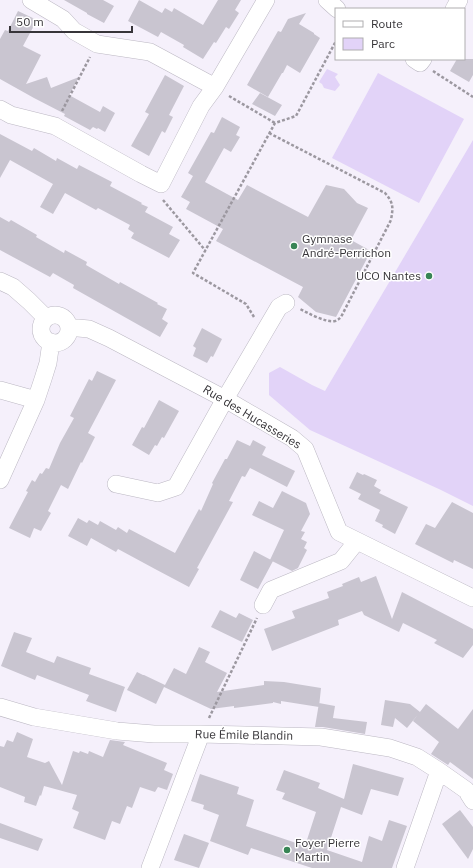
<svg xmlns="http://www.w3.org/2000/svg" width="473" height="868" font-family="'IBM Plex Sans',sans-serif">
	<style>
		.green { fill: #e2d3f8 }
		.building { fill: #c9c5d0 }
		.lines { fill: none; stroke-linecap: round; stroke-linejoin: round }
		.minor-casing { stroke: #bcb8c3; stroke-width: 18 }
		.path { stroke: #9c98a0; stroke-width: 2.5; stroke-dasharray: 3 2; stroke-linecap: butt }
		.minor { stroke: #fff; stroke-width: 17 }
		.poi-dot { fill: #388555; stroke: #fff; stroke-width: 1.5 }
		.labels { text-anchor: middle; stroke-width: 3; stroke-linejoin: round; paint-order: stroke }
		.poi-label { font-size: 12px; fill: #373539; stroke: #fff; text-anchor: start }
		.street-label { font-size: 12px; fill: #373539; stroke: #fff }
	</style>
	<rect width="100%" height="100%" fill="#f5f0fb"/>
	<path class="green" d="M327,69l11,5 -3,3 5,8 -5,6 -11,-3 -2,-4 -3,-2z
		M378,73l86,46 -45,84 -87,-45z
		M473,140v366l-32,-16 -131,-60 -41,-35v-22l11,-6 32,18 13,6z"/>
	<path class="building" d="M64,0h39l11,6 -10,17 -17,-9v-1z
		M139,0l23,13 3,-5 7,4 2,-4 29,17 15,-25h23l-6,10 4,3 -10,16 -3,-2 -10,16 -2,-1 -11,17 -20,-12 1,-2 -23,-13 -3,5 -30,-16z
		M18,11l19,9 -14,26 18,9 -15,29 21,-7 4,11 28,-11 -10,18 31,17 3,-6 12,7 -10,19 -7,-4 -1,1 -4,-2 -3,3 -26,-14 1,-2 -31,-16 -34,-19v-40l5,-9 3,1z
		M306,13l-7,11 15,9v1l6,4 -20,35 -13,-8 -4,8h-1l-14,24 -21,-12 31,-54 3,1 7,-13z
		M457,59h16v16l-4,7 -19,-11z
		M165,75l19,11 -15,29 4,2 -8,16 -3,-2 -13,25 -18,-10 18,-32 -4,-2z
		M260,93l22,12 -7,11 -23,-12z
		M222,117l18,10 -4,8 4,2 -9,15 -7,-4 -19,34 33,18 9,-15 61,32 18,-32 18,4 13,14 11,5 -17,32 20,11 -35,66 -20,-5 -18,-15 5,-10 -87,-46 7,-12 -37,-20 4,-7 -9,-5 12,-21 -5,-3 23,-41 3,1z
		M0,134l32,17 2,-3 22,13 1,-3 20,11 2,-4 33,17 -2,4 32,17 -1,1 7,3 -3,5 28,15 -4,7 11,6 -11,18 -38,-20 3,-5 -6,-4 2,-4 -32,-17 -2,2 -31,-17 -12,21 -13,-7 13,-23 -43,-24 -10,18z
		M0,217l9,5 2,-2 26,15 -1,2 28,16 1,-3 22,12 -1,3 33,19 1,-2 38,21 -1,1 10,5 -5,10 6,4 -8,14 -87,-49 1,-3 -21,-12 -3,4 -50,-27z
		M202,328l20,11 -9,18 -2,-1 -4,7 -14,-7 3,-8 -3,-2z
		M97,371l19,9 -28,53 7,4 -13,26 -1,-1 -13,27 -7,-4 -13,26 3,2 -10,18 -7,-3 -4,10 -21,-10 19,-36 -2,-1 6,-11 3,2 5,-9 2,1 4,-6 3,1 11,-26 14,-25 -4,-2 19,-37 3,2z
		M159,400l20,11 -15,27 -2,-1 -5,9 -2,-1 -6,10 -17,-10 10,-18 2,1z
		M237,440l13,6 3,-6 13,7 -4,8 33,16 -8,16 -37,-19 -5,9 -3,-1 -13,25 4,1 -36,66 2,1 -10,18 -34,-18 -37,-20 -2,3 -25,-14 -4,8 -19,-10 10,-18 9,5 2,-3 9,5 2,-4 16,9 2,-3 9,6 2,-4 46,24 24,-44 2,2 12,-27 -1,-1 13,-24h2z
		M357,472l6,3 1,-1 13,6 -3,6 7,4 -2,3 29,14 -13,27 -13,-7 1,-2 -8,-4 5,-11 -22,-11 3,-5 -12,-6z
		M282,491l24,12 4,11 -9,17 4,1 -4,7 6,3 -3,6 3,2 -9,18 -6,3 -22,-11 14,-30 -32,-15 7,-14 14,7z
		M452,502l21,11v56l-19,-9 -1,3 -38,-19 11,-20 9,4z
		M254,551l19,10 -15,28 -18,-9z
		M376,576l16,43 10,-27 71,37v16l-10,13 -29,-15 3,-3 -34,-17 -4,9 -35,-17 -2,-4 -24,9 1,5 -67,26 -8,-22 31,-11 -3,-7 37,-13 -2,-6 16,-6 -1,-2 17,-7 2,5z
		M220,610l16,8 3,-5 14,7 -11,22 -31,-15z
		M14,632l18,6 -6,14 28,11 3,-7 34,12 -2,6 36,13 -9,25 -30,-11 3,-6 -52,-20 -2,5 -34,-14z
		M199,647l11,5 -5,10 22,11 -10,19 47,-7v-4l20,1 37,6 -2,19 -38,-6v3l-8,-2v1l-39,5v-2l-23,3 -47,-22 -8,17 -29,-14 10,-18 6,3h1l21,10 9,-17 12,6z
		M385,700l25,4 10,8 -13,16 -12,-10 -2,9 -12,-2z
		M319,703l16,3 -2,12 34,4 -2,12 -42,-7h-8z
		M426,704l32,25 15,-20v70l-23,-17 -2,3 -17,-11 8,-12 -26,-21z
		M17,732l16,7 -6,18 18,6 4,-2 13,24 11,-34 6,2 1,-2 8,3 1,-3 14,6 7,-17 15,2 -2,3 44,18 -3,7 9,4 -6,16 -9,-3 -3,5 -15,-5 -8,21 -5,-2 -7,18 -8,-3 -7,19 -32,-12 6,-16 -7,-3 5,-14 -33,-9 -3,10 -1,-1 -4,11 -12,-4 1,-5 -25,-10v-41l4,1 3,-7 6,2z
		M353,764l51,14 -6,18 -27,-7 -9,26 -21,-8 -14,43 35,12 7,-26 13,5 7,-21 18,6 -15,42h-80l-61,-20 -3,7 -38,-14 9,-26 -16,-6 1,-4 -13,-4 9,-27 39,13 -2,7 17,6 -8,26 59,20 11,-34 -34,-13 3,-6 -9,-3 8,-20 36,13 -2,5 26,11z
		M460,810l13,17v22l-5,10 -26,-35z
		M0,823l43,16 -5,12 -38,-13z
		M184,834l25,9 -10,25 -25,-8z"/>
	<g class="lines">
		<g class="minor-casing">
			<path id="minor" d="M31,0l32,19 11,12 23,13 53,8 65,35
				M327,0l10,9
				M454,9l5,-9
				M414,59l6,4 3,-4
				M0,109l11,6 44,11 86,48 20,10 40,-78 14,-19 51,-87
				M0,281l13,6 16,14 17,17
				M41 329a14 14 0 1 1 28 0a14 14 0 1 1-28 0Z
				M70,328h8l11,1 20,9 116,61 67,39 13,11 34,83 134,66
				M0,390l36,10
				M0,480l36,-80 7,-21 5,-16 3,-21
				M116,484l42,9 18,-6 49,-88 54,-92 7,-4
				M263,605l8,-15 70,-29 16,-20
				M0,707l34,10 83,14 37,3h47l120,3 69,11 27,9 22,14 27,19 7,11
				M150,868l51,-134
				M405,868l34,-97"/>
		</g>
		<path class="path" d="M433,71l40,26
			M229,96l46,27
			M62,111l28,-54
			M269,133l116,60c9,10 8,15 6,27l-50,97c-2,2 -3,3 -6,4 -9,2 -27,-8 -35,-12
			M163,200l42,50
			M254,317l-8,-13 -53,-31 82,-150 21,-7 40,-75
			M209,718l48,-100"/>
		<use href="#minor" class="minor"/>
	</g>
	<g class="poi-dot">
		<circle cx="294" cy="246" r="4"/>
		<circle cx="429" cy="276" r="4"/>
		<circle cx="287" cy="850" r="4"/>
	</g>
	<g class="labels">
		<g class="poi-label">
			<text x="302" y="243">Gymnase<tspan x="302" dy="14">André-Perrichon</tspan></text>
			<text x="421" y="280" text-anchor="end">UCO Nantes</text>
			<text x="295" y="847">Foyer Pierre<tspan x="295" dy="14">Martin</tspan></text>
		</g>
		<g class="street-label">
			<text transform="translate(252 417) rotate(31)" y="4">Rue des Hucasseries</text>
			<text transform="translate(244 735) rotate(1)" y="4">Rue Émile Blandin</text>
		</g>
	</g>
	<rect x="335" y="8" width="130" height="52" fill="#ffffff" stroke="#afaeb0"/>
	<rect x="343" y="21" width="20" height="6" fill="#ffffff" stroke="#afaeb0"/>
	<text x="371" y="28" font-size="12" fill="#373539">Route</text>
	<rect x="343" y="38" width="20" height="12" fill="#e2d3f8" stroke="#afaeb0"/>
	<text x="371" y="48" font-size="12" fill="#373539">Parc</text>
	<path d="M10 26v6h122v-6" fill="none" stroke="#373539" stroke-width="2"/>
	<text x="16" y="26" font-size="12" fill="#373539" stroke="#ffffff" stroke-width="3" paint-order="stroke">50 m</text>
</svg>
